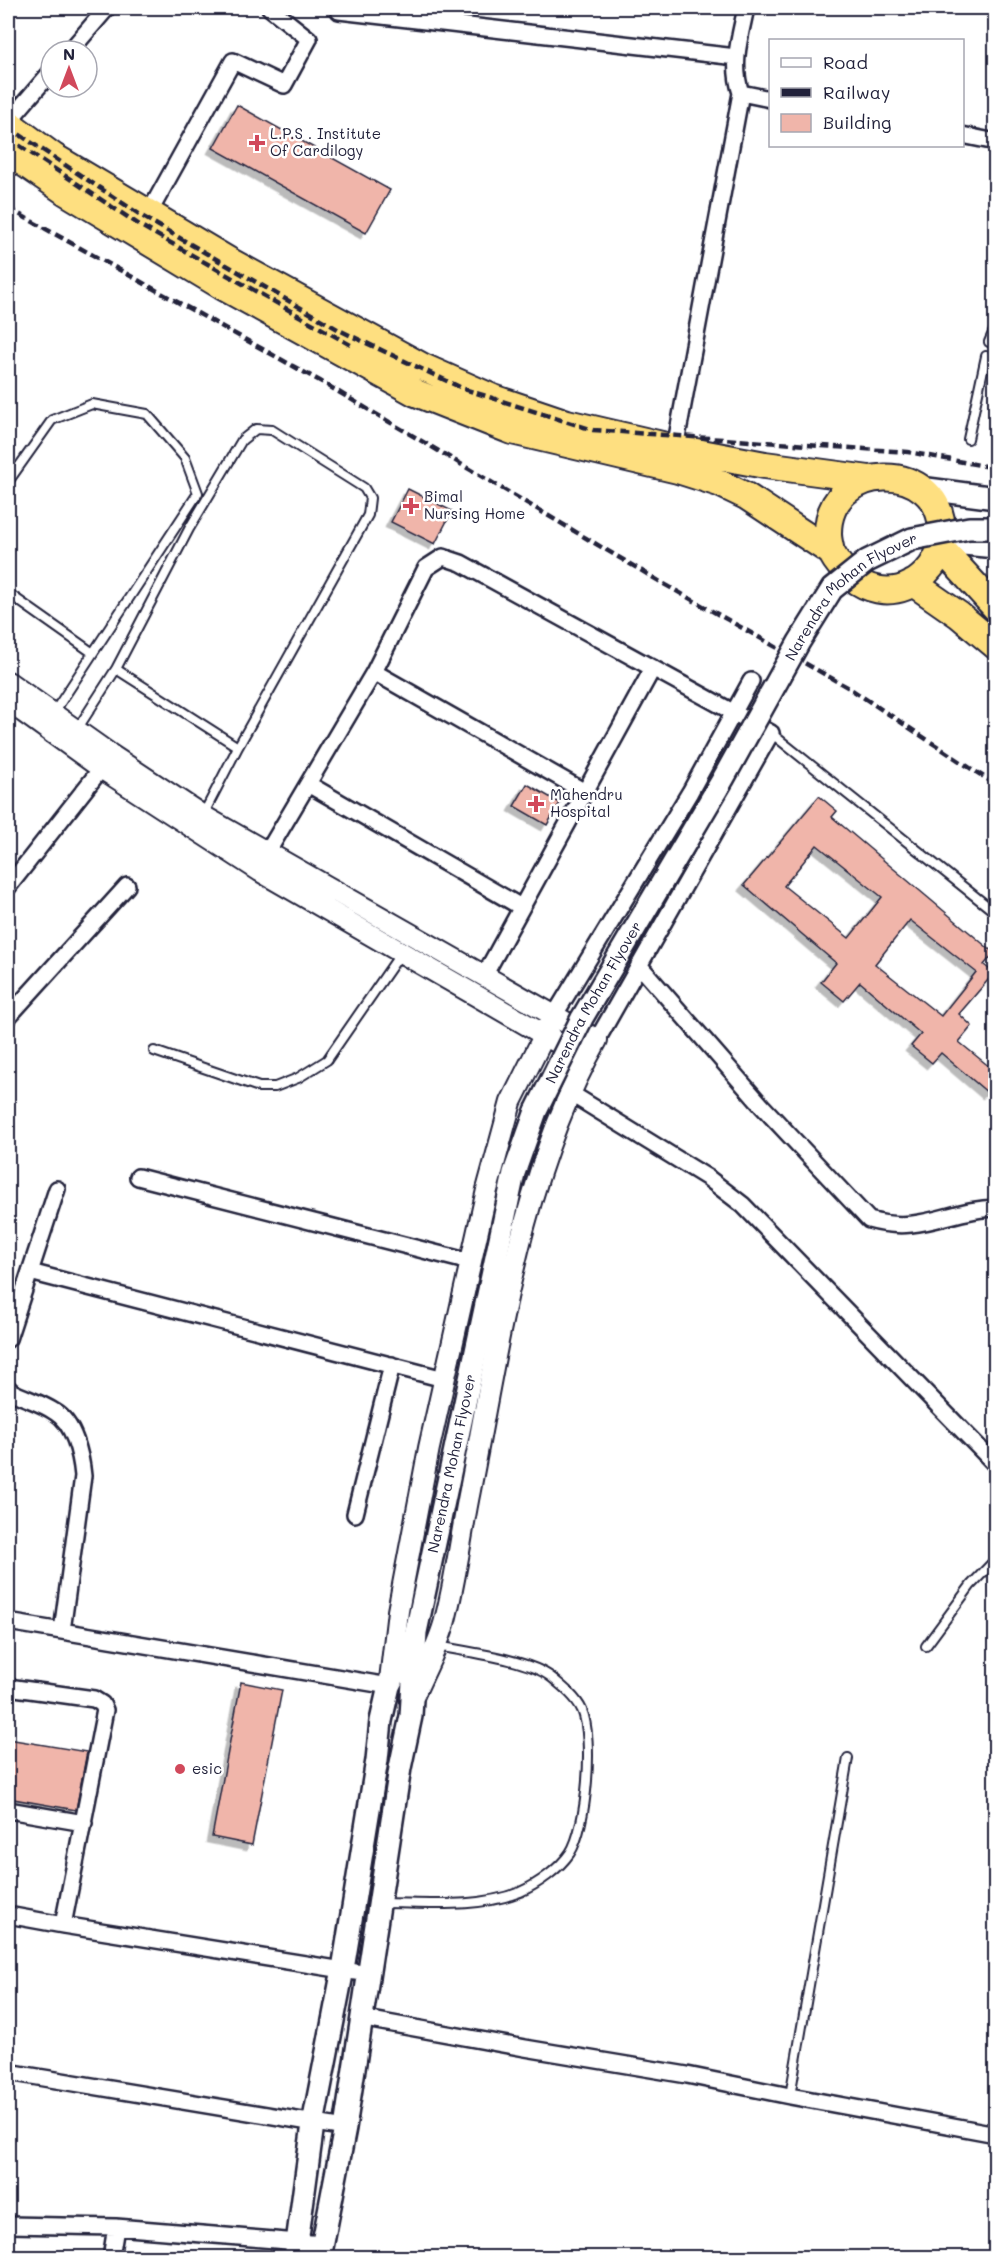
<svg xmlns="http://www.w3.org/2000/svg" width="1003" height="2265" font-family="Mali,sans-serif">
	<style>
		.building { fill: #f0b5aa; stroke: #22223b; stroke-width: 1.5; fill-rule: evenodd; filter: url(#shadow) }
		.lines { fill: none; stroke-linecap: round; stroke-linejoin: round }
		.service-casing { stroke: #22223b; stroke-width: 12 }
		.minor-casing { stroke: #22223b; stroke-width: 20 }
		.tertiary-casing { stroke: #22223b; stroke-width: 24 }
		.secondary-casing { stroke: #22223b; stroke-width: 26 }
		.trunk-casing { stroke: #22223b; stroke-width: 30 }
		.service { stroke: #fff; stroke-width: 8 }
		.minor { stroke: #fff; stroke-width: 15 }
		.tertiary { stroke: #fff; stroke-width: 20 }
		.secondary { stroke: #fff; stroke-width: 21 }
		.trunk { stroke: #fedf80; stroke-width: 26 }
		.rail { stroke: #22223b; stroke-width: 4.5; stroke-dasharray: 9 4.5; stroke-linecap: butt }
		.secondary-bridge-casing { stroke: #22223b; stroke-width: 26; stroke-linecap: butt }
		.secondary-bridge { stroke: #fff; stroke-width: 21 }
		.poi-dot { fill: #d1495b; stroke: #fff; stroke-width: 2 }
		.labels { text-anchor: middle; stroke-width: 5; stroke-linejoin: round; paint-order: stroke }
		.poi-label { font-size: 15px; fill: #22223b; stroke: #fff; text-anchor: start }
		.street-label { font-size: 15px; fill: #22223b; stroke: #fff }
	</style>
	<defs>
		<filter id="shadow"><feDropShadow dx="-5.5" dy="5.5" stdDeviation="0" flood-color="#0004"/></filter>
	</defs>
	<rect width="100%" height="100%" fill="#fff"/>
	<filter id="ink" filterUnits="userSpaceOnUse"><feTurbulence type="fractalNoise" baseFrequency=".0167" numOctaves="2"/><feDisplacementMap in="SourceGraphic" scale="12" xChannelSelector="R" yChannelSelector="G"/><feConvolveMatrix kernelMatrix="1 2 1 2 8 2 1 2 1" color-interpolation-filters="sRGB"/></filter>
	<g filter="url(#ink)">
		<path class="building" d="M237,105l153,85 -24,43 -153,-85z
			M408,489l44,22 -17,33 -44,-22z
			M527,784l33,19 -13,22 -33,-19z
			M819,796l18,15 -5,6 162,136 -10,12 10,8 -35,41 13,12 -13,16 37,30v13l-8,8 -47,-40 -9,10 -21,-17 10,-12 -61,-52 -16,19 -23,-19 15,-19 -92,-78zM817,845l65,52 -33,41 -65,-52zM910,920l66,52 -35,44 -66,-52z
			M241,1682l41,8 -30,155 -40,-8z
			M8,1739l79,13 -11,58 -68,-12z"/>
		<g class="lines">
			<g class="service-casing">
				<path id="service" d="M989,342l7,-16
					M968,439l18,-83
					M8,482l44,-62 40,-16 55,10 38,44 13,35 -145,221
					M8,593l85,60
					M76,731l40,-62
					M771,733l225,180
					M203,815l35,-68 130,-232 2,-17 -6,-10 -92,-58 -16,-1 -14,11 -53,89 -73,140 122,78
					M154,1051l105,36h16l23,-9 29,-18 74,-107
					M926,1646l45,-61 25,-26
					M380,1903c45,0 97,6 140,-11 18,-8 39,-23 50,-39 17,-26 24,-115 12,-143 -6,-13 -20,-24 -31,-33 -23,-18 -84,-25 -114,-31
					M790,2096l58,-338"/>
			</g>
			<g class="minor-casing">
				<path id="minor" d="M339,11l397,46
					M70,51l37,-43
					M741,93l29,6
					M8,122l43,-50
					M962,135l34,7
					M149,213l84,-152 51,24 25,-46 -39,-31
					M675,448l66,-355c-10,-29 -1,-56 5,-85
					M374,672l211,120
					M308,784l213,123
					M267,853l107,-181 52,-104 17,-11 18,6 310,170 -174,307
					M8,887l100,-127
					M639,965l123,141 107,114c52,15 80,-11 127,-12
					M484,976l169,-308
					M554,1016l136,-224 61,-111
					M8,1017l119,-131
					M570,1093l138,85 35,27 253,260
					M138,1177l332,85
					M30,1272l414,107
					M8,1339l49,-150
					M8,1388l4,4c14,7 30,11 43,20 19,11 26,43 28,64l-21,155
					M355,1514l37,-149
					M8,1622l381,64
					M8,1687l86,12 8,5 3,6 -42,215
					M8,1810l76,13
					M8,1915l55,10 305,49
					M360,2018l165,30 162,27 103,21 206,38
					M8,2072l337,56
					M8,2225l108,2 207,17
					M111,2258l5,-31"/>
			</g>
			<g class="tertiary-casing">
				<path id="tertiary" d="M8,682l103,73 92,61 394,224c-76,133 -98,301 -127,450 -9,44 -14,90 -26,134 -7,24 -20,48 -30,71
					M8,701l93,67 159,103 321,185
					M390,1680l8,-69 31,-163 58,-258 24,-88 43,-86"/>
			</g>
			<g class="secondary-casing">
				<g id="secondary">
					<path d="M920,488l76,10"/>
					<path d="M942,542l54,5"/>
					<path d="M295,2258l18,-134 30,-155 34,-209 4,-39 8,-35 23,-46"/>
					<path id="s1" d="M320,2258l25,-130 55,-360 11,-52 5,-84 98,-459 22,-62"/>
				</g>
			</g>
			<g class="trunk-casing">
				<path id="trunk" d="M8,123l46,34 175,104 194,106 70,31 74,25 108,25 90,17 104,14
					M8,152l58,40 156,94 194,107 96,38 166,39 41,13 27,13 85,56c22,41 69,54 100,15 8,-10 11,-22 11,-35 0,-74 -115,-72 -114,2 0,6 2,13 3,18
					M941,548l55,60
					M913,583l46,32 37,31"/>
			</g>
			<use href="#service" class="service"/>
			<use href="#minor" class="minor"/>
			<use href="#tertiary" class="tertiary"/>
			<use href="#secondary" class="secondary"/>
			<use href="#trunk" class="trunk"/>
			<path class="rail" d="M8,127l137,91 196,113 123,58 129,41 315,22 88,16
				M8,138l133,88 213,121
				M8,208l312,173 344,203 185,104 147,97"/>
			<g class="secondary-bridge-casing">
				<g id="secondary-bridge">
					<path id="s2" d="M536,1111l46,-93 141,-239 76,-137 33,-53 35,-28 45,-22 57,-11h27"/>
				</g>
			</g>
			<use href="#secondary-bridge" class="secondary-bridge"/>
		</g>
	</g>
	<g class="poi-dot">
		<path d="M254 134h6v6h6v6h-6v6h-6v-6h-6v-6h6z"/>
		<path d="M408 497h6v6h6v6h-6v6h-6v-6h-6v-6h6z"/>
		<path d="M533 795h6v6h6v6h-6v6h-6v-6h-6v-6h6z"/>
		<circle cx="180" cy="1769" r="6"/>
	</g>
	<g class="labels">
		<g class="poi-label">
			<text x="270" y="139">L.P.S . Institute<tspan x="270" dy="17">Of Cardilogy</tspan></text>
			<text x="424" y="502">Bimal<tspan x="424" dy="17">Nursing Home</tspan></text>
			<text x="550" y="800">Mahendru<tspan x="550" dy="17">Hospital</tspan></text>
			<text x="192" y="1774">esic</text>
		</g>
		<g class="street-label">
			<text dy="5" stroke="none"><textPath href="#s2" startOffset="609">Narendra Mohan Flyover</textPath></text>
			<text dy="5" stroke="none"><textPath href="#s2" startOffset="123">Narendra Mohan Flyover</textPath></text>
			<text dy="5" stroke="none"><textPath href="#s1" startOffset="806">Narendra Mohan Flyover</textPath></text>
		</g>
	</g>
	<rect width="1003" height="2265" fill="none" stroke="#fff" stroke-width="30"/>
	<rect x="15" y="15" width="973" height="2235" fill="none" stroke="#22223b" stroke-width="2" filter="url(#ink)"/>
	<rect x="769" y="39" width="195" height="108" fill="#ffffff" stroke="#a7a7b1" stroke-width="1.5"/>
	<rect x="781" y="58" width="30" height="9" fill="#ffffff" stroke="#a7a7b1" stroke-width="1.5"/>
	<text x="823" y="69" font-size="18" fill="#22223b">Road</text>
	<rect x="781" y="88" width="30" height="9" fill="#22223b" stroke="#a7a7b1" stroke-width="1.5"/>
	<text x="823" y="99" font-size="18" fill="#22223b">Railway</text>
	<rect x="781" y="114" width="30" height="18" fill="#f0b5aa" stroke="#a7a7b1" stroke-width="1.5"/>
	<text x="823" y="129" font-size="18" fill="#22223b">Building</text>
	<g transform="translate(69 69)"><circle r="28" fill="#ffffff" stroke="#a7a7b1" stroke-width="1.5"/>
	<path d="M0-4.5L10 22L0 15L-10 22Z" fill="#d1495b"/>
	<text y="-9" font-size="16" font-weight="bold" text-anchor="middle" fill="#22223b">N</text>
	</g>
</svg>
